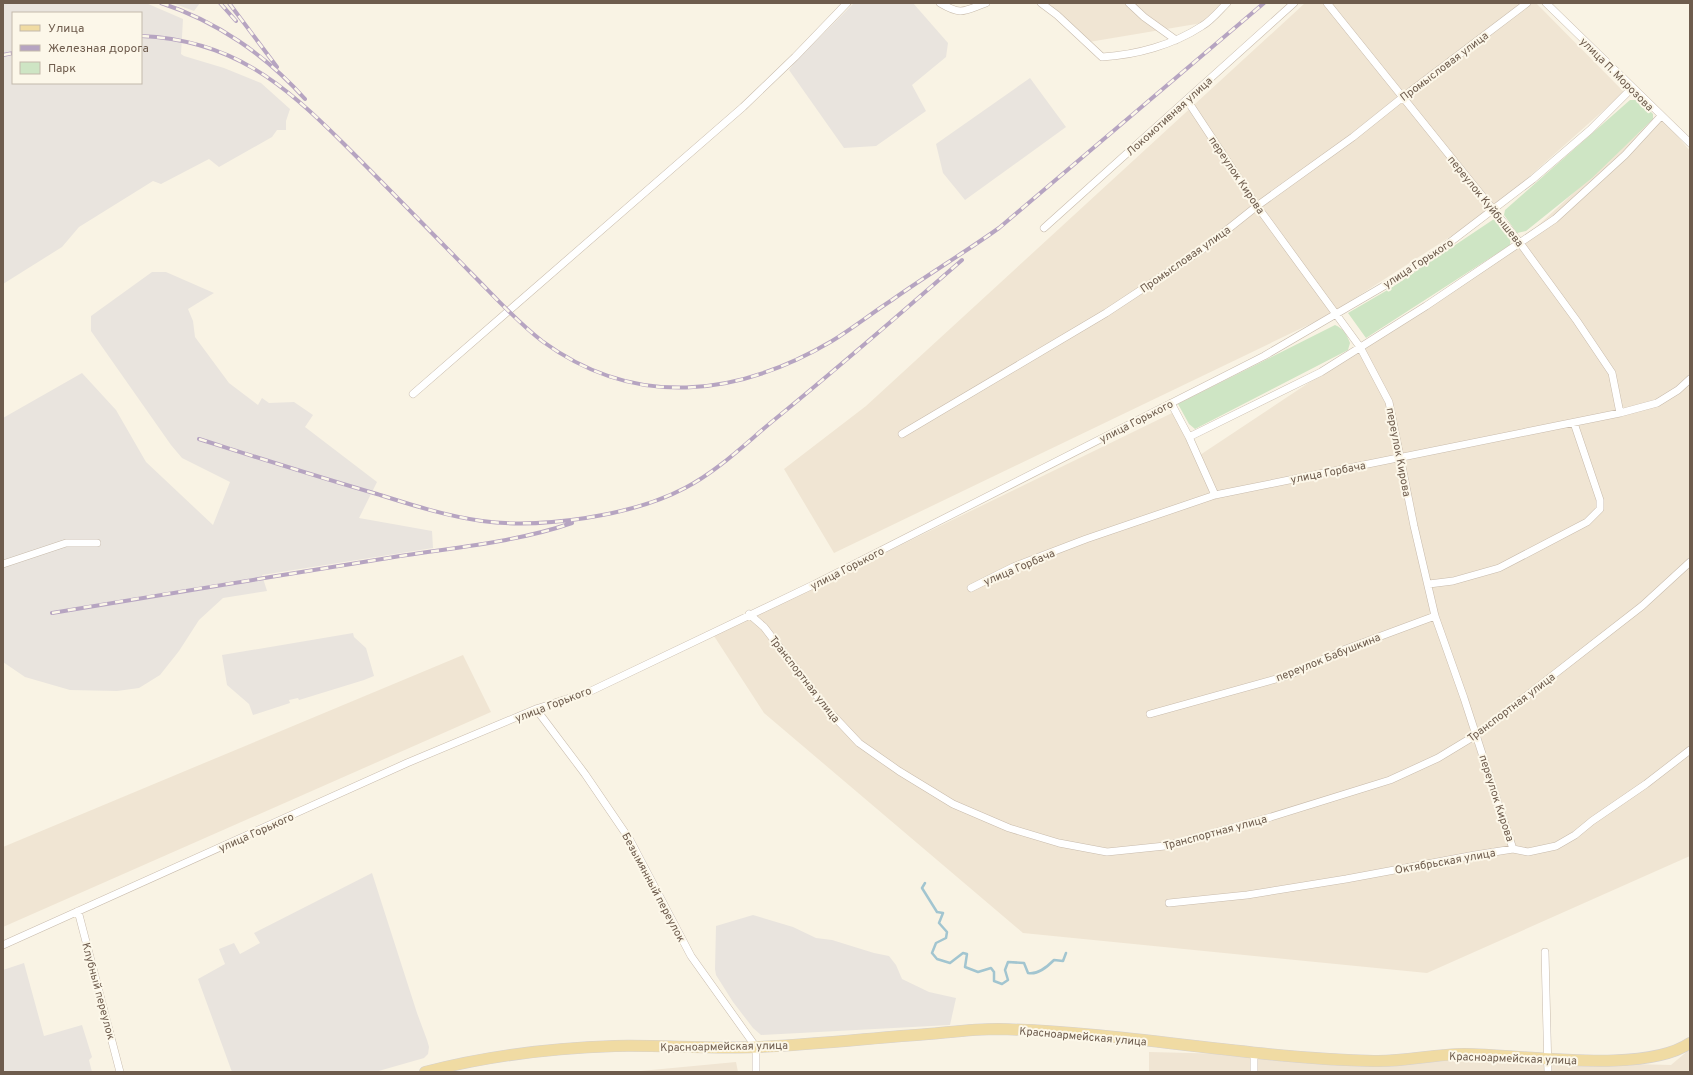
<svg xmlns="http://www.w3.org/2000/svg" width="1693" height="1075" font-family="Overpass,sans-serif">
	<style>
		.residential { fill: #f0e5d3 }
		.industrial { fill: #e9e4de; fill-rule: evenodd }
		.green { fill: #cee5c4 }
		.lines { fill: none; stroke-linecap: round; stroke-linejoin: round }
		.stream { stroke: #a2c5d0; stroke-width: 2.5 }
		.minor-casing { stroke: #c8bbac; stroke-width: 8 }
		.primary-casing { stroke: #d6d1cd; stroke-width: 12 }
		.minor { stroke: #fff; stroke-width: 7 }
		.primary { stroke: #f0dba3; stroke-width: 11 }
		.rail-casing { stroke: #b6a4c1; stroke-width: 4 }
		.rail { stroke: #fcf7e9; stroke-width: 2.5; stroke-dasharray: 8; stroke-linecap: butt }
		.labels { text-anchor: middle; stroke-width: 4; stroke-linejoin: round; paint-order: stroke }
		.street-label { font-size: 11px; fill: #6e5c4d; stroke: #fcf7e9 }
	</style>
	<rect width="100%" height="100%" fill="#f9f3e4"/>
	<path class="residential" d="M1038,3h193l-17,18 -125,21z
		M1305,3h231l88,89 -131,117 -164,106 -495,238 -50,-84 82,-63z
		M1659,114l31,37v705l-263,117 -404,-40 -259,-220 -50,-77 460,-224 26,43 318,-211z
		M463,655l28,57 -488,215v-80z
		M1690,1049v23h-541v-20l522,13z
		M736,1062l2,10h-108z"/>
	<path class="industrial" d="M3,3h143l37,16 -2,35 3,2 40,12 37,15 29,26 -4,12v9h-9l-5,7 -53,30 -10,-8 -48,25 -8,-3 -74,46 -17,20 -59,37zM13,13h128v70h-128z
		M172,3h28l-6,8z
		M854,3h59l35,40 -2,14 -34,28 14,26 -50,35 -32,2 -55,-78 6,-8z
		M1030,78l36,49 -101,73 -22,-27 -7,-29z
		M152,272h14l48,21 -26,16 5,12 2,16 34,46 29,22 4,-7 7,5 25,-1 19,13 -8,12 72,55 -18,36 73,13 1,17 -171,27 5,16 -44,7 -24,22 -20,31 -19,24 -21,13 -22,3 -47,-1 -45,-13 -22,-15v-244l79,-45 34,37 30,52 67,63 17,-43 -48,-24 -11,-13 -80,-114v-15z
		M353,633l1,4 12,11 8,28 -10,4 -65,20 -1,-2 -9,2 1,3 -37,12 -4,-11 -22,-19 -5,-30z
		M372,873l45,140 10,27 2,7 -1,7 -4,4 -49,14h-143l-34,-93 27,-15 -6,-15 15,-6 6,11 20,-11 -6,-10z
		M753,915l40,12 23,11 16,2 42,13 15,3 7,9 6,14 27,13 27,6 -6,27 -189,10 -8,-7 -20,-26 -17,-27 -1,-6 1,-43z
		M24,963l20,73 38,-11 10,32 -3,3 3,12h-89v-102z"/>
	<path class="green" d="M1630,100h9l14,14v5l-61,59 -66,53 -9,2 -13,-18 1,-5z
		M1494,219l4,2 13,16 -1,8 -144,93 -18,-25 43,-25z
		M1335,325c9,4 12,10 15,18l-2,7 -153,79 -6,-5 -11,-20z"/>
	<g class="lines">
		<path class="stream" d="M925,883l-3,5 15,24 6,1 -4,10 8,9 -1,6 -10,5 -4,10 5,6 13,4 13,-10 4,1 -2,13 13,5 13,-4 3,4v9l8,3 6,-4 -3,-10 3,-8 16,1 4,10c10,2 19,-6 26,-13l9,1 3,-8"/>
		<g class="minor-casing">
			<path id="minor" d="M940,3c22,13 24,8 46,0
				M1041,3l16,12 45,42c34,-2 71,-12 100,-31 9,-5 17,-15 25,-23
				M1129,3l15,14 32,23
				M1327,3l193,240 57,78 35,52 8,40
				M1546,3l144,140
				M1187,100l70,106 103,141 29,55 25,124 21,90 29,82 49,151
				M1044,228l250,-225
				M413,394l330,-287 52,-50 52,-54
				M1171,403l18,34 26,58
				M902,434l204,-121 97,-64 54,-43 96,-69 50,-40 124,-94
				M1189,437l132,-65 105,-66 129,-87 70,-64 36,-39
				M3,564l63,-21h31
				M1429,584l24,-3 46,-13 88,-46 13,-13v-9l-26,-77
				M971,588l42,-21 73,-28 129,-44 405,-82 37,-10 21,-13 12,-11
				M749,614l15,13 63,82 32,34 40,28 54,33 56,24 50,15 48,9 58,-6 106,-29 119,-37 48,-22 38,-23 166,-129 48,-44
				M536,709l49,65 45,66 61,116 65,91v25
				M1150,714l137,-38 59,-27 89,-33
				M1169,903l78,-8 99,-16 129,-24 38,-6 15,3 28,-6 19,-11 17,-14 54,-37 44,-34
				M78,911l42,161
				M3,945l404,-182 129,-54 55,-18 224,-107 449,-228 137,-80 35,-23 97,-74 57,-49 42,-42
				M1545,952l3,120
				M1254,1052v20"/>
		</g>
		<g class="primary-casing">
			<path id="primary" d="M425,1072c62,-16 125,-24 190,-26 47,-1 94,3 141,1 57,-2 115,-9 172,-13 23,-2 47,-5 70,-5 126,3 250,29 376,32 30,1 60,-7 90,-7 58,0 179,21 226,-11"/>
		</g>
		<use href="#minor" class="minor"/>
		<use href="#primary" class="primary"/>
		<g class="rail-casing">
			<path id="rail" d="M161,3c55,18 105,52 144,96
				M220,3l16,18
				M229,3l48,64
				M141,36c91,4 142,47 203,108 43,43 85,86 127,129 23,23 45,48 71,68 93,68 195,56 290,0 21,-13 40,-28 60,-41 35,-25 72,-47 107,-72l265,-225
				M3,55l10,-2
				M199,439c60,19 119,38 178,55 35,11 69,22 105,27 59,8 150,-5 203,-33 33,-17 61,-45 89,-68 64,-52 126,-106 188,-160
				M52,613c110,-19 220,-36 330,-54 63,-11 129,-15 190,-36"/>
		</g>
		<use href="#rail" class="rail"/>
	</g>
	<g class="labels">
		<g class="street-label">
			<text transform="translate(1444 66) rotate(-37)" y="4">Промысловая улица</text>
			<text transform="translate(1617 74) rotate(45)" y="4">улица П. Морозова</text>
			<text transform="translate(1169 116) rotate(-42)" y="4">Локомотивная улица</text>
			<text transform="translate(1237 175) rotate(56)" y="4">переулок Кирова</text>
			<text transform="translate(1486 201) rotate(51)" y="4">переулок Куйбышева</text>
			<text transform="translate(1185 259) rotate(-35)" y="4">Промысловая улица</text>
			<text transform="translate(1418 263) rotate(-33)" y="4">улица Горького</text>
			<text transform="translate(1136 421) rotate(-27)" y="4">улица Горького</text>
			<text transform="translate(1399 452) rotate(79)" y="4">переулок Кирова</text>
			<text transform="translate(1328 472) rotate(-11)" y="4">улица Горбача</text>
			<text transform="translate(1019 567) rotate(-23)" y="4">улица Горбача</text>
			<text transform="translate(847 568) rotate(-27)" y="4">улица Горького</text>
			<text transform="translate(1328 657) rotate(-22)" y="4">переулок Бабушкина</text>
			<text transform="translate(805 679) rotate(52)" y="4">Транспортная улица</text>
			<text transform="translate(553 704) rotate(-21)" y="4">улица Горького</text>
			<text transform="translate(1511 707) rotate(-37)" y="4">Транспортная улица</text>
			<text transform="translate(1497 798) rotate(72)" y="4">переулок Кирова</text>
			<text transform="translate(256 832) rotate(-24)" y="4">улица Горького</text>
			<text transform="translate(1215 832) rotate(-15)" y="4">Транспортная улица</text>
			<text transform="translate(1445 861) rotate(-10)" y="4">Октябрьская улица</text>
			<text transform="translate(654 887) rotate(62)" y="4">Безымянный переулок</text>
			<text transform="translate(99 991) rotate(75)" y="4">Клубный переулок</text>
			<text transform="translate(1083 1036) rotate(5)" y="4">Красноармейская улица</text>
			<text transform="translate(724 1046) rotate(-1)" y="4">Красноармейская улица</text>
			<text transform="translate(1513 1058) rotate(2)" y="4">Красноармейская улица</text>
		</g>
	</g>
	<rect width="1693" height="1075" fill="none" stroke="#6e5c4d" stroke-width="8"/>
	<rect x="12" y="12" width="130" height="72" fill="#fcf7e9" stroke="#c3b9ab"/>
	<rect x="20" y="25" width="20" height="6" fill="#f0dba3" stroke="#c3b9ab"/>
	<text x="48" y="32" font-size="12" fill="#6e5c4d">Улица</text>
	<rect x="20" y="45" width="20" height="6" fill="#b6a4c1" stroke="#c3b9ab"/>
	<text x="48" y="52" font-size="12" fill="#6e5c4d">Железная дорога</text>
	<rect x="20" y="62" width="20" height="12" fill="#cee5c4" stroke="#c3b9ab"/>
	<text x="48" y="72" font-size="12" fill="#6e5c4d">Парк</text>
</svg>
